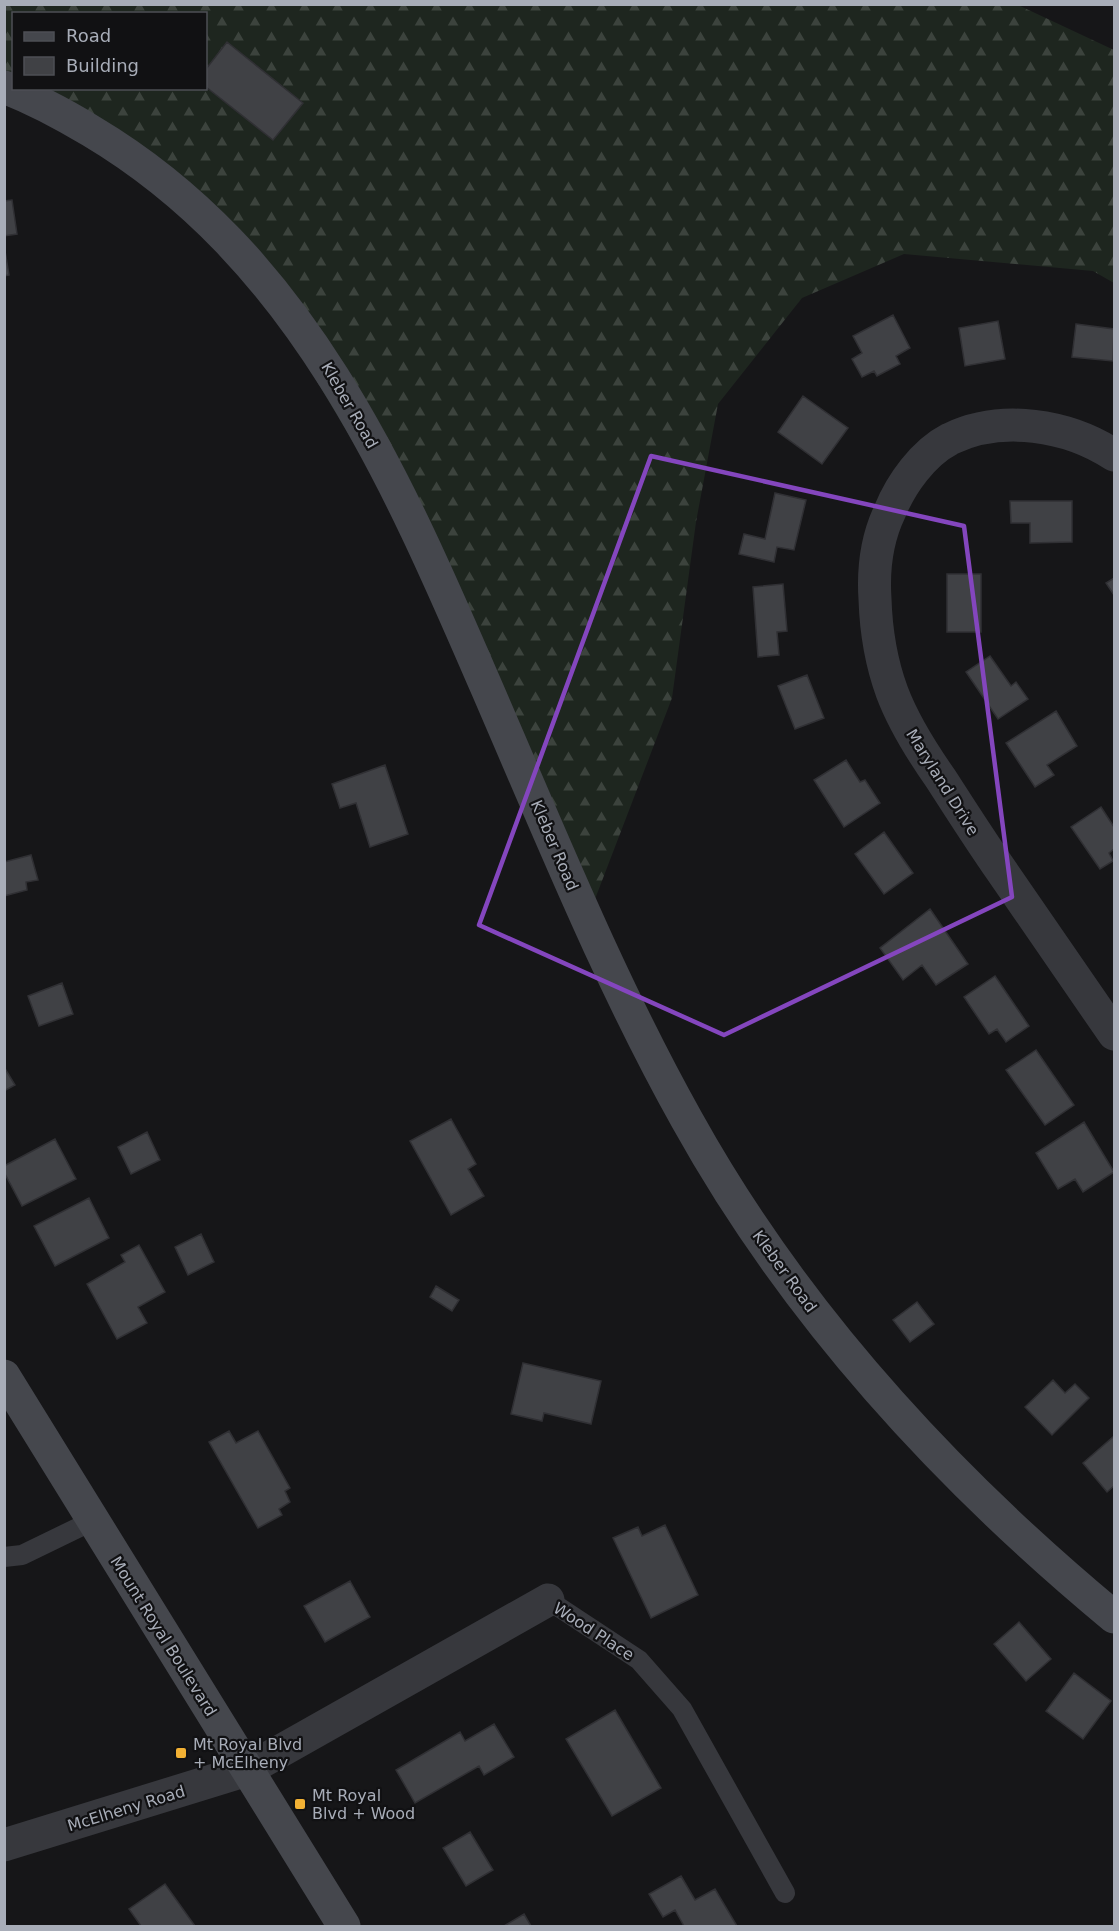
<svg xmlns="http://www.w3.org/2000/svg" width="1119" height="1931" font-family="'DejaVu Sans',sans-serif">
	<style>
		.forest { fill: url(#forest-firs); fill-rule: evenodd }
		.building { fill: #404145; stroke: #303034; stroke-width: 1.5 }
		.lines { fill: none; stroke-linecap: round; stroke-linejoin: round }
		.lane { stroke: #37383d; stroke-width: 20 }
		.street { stroke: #37383d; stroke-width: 33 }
		.secondary { stroke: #45474d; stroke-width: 33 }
		.marked { fill: none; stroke: #8446be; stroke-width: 4.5; stroke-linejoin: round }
		.poi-dot { fill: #f2b134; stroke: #111113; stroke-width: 2 }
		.labels { text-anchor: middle; stroke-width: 4.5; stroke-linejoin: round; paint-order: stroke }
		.street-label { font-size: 16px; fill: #a8adb8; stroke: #111113 }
		.poi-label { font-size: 16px; fill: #a8adb8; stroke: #111113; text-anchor: start }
	</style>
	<defs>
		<pattern id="forest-firs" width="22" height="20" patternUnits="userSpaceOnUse" patternTransform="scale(1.5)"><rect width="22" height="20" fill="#1e261f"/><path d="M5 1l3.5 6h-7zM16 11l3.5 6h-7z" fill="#3c433d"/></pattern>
	</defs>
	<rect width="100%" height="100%" fill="#161618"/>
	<path class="forest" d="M4,5h1014l96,45v233l-21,-12 -189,-17 -102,44 -84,106 -22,118 -24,176 -85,222 -135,-313 -215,-359 -232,-161zM14,14h192v74h-192z"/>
	<path class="building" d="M227,42l76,61 -30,37 -67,-53v-18z
		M12,200l5,34 -13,2v-35z
		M4,245l5,30 -5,1z
		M893,315l17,33 -14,8 4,8 -23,12 -3,-5 -12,6 -10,-18 10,-6 -9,-17z
		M998,321l7,38 -40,7 -6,-38z
		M1076,324l38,5 -1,32 -41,-4z
		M803,396l45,32 -26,36 -44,-32z
		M775,493l31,7 -12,50 -17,-3 -3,15 -35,-8 5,-20 21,5z
		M1010,501h62v41l-42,1v-20h-19z
		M947,574h34v58h-34z
		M1114,578v17l-8,-12z
		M783,584l4,47 -10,1 2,23 -21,2 -5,-70z
		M990,656l21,30 5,-4 12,17 -30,20 -32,-47z
		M807,675l17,43 -29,11 -17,-43z
		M1056,711l21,35 -30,19 7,10 -19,12 -29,-44z
		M846,760l14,22 5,-2 15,23 -36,24 -30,-47z
		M385,765l23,69 -38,13 -14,-44 -16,5 -8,-24z
		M1101,807l13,20v22l-5,4 4,8 -13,8 -29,-42z
		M884,832l29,41 -29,21 -29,-40z
		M31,855l7,25 -12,2 1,8 -23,6v-34z
		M930,909l38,55 -32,21 -14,-20 -19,15 -23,-32z
		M995,976l34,50 -23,16 -9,-13 -8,5 -25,-37z
		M62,983l11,31 -34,12 -11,-30z
		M1036,1050l38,55 -29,20 -39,-55z
		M4,1067l11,18 -11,6z
		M451,1119l25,45 -8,5 16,27 -33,19 -41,-74z
		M1084,1122l30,50 -31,20 -8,-13 -17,10 -22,-36z
		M147,1132l13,28 -29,14 -13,-27z
		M55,1139l21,40 -54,27 -18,-34v-6z
		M89,1198l20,40 -54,28 -21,-40z
		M201,1234l13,28 -26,13 -13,-28z
		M139,1245l26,47 -27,15 9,16 -30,16 -30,-55 38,-22 -4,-7z
		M436,1286l23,14 -7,11 -22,-14z
		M917,1302l17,22 -24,18 -17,-22z
		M523,1363l78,18 -10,43 -47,-11 -2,8 -31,-7z
		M1053,1380l12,13 10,-9 14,14 -37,37 -27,-28z
		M229,1431l7,12 22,-12 32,57 -5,3 5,11 -11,7 3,6 -24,13 -49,-86z
		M1113,1437l1,2v47l-7,6 -24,-29z
		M665,1525l33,70 -47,23 -38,-80 25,-11 4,9z
		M350,1581l20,36 -45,25 -21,-36z
		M1019,1622l32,37 -25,22 -32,-37z
		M1074,1673l37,28 -28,38 -37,-28z
		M615,1710l46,78 -49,28 -46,-77z
		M494,1724l20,33 -30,18 -5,-9 -64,37 -19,-33 64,-38 5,9z
		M470,1832l23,38 -27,16 -23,-38z
		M681,1876l14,24 20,-11 22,37h-53l-9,-16 -12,7 -14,-23z
		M165,1884l30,42h-54l-12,-17z
		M524,1914l7,12h-27z"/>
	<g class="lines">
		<path class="lane" d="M4,1557l18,-2 70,-34
			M548,1600l91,60 43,49 103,184"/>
		<path class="street" d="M1114,455c-46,-30 -112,-41 -164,-16 -27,14 -49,45 -60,72 -13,27 -17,58 -15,88 1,32 6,63 17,93 12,32 30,60 49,87 20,31 39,61 60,91 38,55 76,110 113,164
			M4,1845l243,-75 301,-170"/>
		<path class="secondary" d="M4,87c31,12 59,27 87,44 215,128 309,356 404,576 60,139 118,281 192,413 107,193 258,357 427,497
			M4,1376l340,550"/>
	</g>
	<path class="marked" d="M651,456l313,70 48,371 -288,138 -245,-110z"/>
	<g class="poi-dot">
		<rect x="175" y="1747" width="12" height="12" rx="3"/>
		<rect x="294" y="1798" width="12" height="12" rx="3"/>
	</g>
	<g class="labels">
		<g class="street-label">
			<text transform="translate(350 405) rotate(60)" y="6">Kleber Road</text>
			<text transform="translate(943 782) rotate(58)" y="6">Maryland Drive</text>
			<text transform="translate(555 845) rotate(67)" y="6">Kleber Road</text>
			<text transform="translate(785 1271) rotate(54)" y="6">Kleber Road</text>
			<text transform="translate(594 1631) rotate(33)" y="6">Wood Place</text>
			<text transform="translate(164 1636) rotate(58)" y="6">Mount Royal Boulevard</text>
			<text transform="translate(126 1808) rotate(-17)" y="6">McElheny Road</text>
		</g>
		<g class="poi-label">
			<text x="193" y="1750">Mt Royal Blvd<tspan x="193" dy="18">+ McElheny</tspan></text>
			<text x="312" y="1801">Mt Royal<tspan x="312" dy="18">Blvd + Wood</tspan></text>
		</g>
	</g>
	<rect width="1119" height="1931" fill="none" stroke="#a8adb8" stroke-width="12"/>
	<rect x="12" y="12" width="195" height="78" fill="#111113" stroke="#4d4f55" stroke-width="1.5"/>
	<rect x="24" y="32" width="30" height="9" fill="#45474d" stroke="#4d4f55" stroke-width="1.5"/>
	<text x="66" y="42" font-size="18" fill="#a8adb8">Road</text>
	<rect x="24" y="57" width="30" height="18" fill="#404145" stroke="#4d4f55" stroke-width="1.5"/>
	<text x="66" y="72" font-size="18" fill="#a8adb8">Building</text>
</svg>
